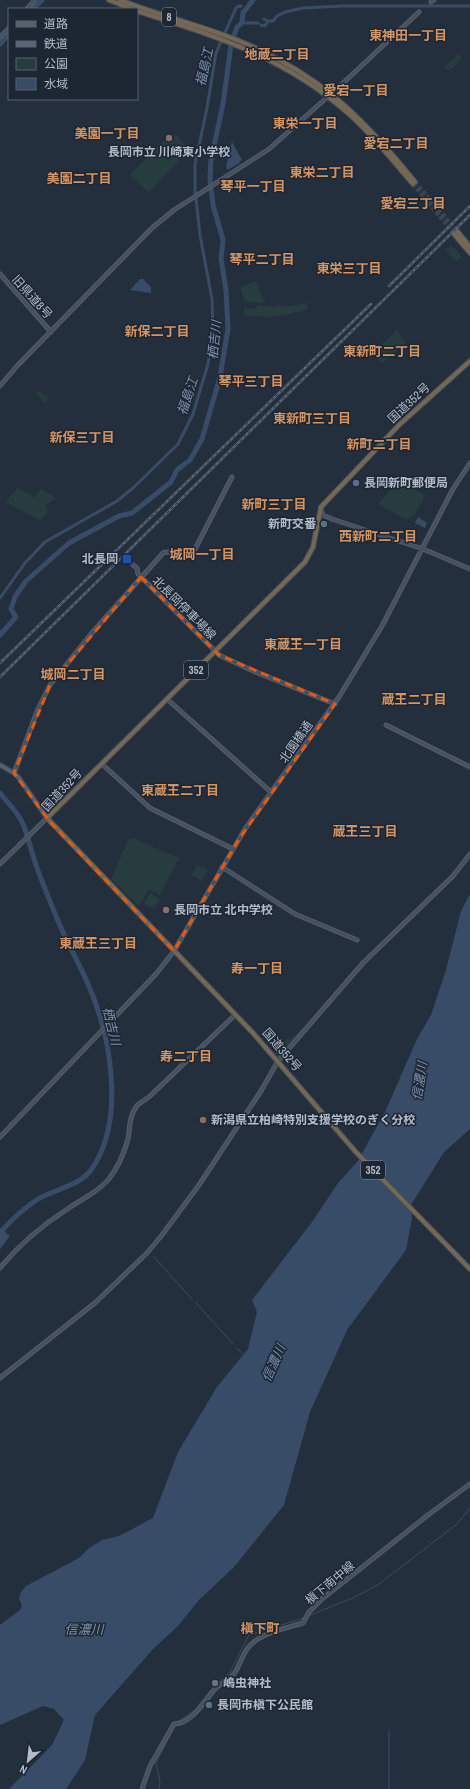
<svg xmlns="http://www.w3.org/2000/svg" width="470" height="1789" font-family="'Archivo Narrow','Noto Sans JP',sans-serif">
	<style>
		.green { fill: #263c3f }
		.water { fill: #394c67 }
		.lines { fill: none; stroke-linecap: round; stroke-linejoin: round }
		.stream { stroke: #394c67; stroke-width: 1 }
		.canal { stroke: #394c67; stroke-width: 3 }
		.river { stroke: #394c67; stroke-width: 5 }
		.highway-tunnel { stroke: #3a4453; stroke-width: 4; stroke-dasharray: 4 2; stroke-linecap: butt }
		.secondary-casing { stroke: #565f6c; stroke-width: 5 }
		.primary-casing { stroke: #414a57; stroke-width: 5.5 }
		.highway-casing { stroke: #434c59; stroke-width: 6 }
		.secondary { stroke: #465061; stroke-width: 3 }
		.primary { stroke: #56606e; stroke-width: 3.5 }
		.highway { stroke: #746855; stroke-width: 4 }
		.rail-casing { stroke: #5a6575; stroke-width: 2.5 }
		.rail { stroke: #1d2633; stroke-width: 1; stroke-dasharray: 3; stroke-linecap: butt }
		.marked { fill: none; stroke: #e8590c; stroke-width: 3; stroke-dasharray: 8 5; stroke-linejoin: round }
		.education-dot { fill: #8d6e63; stroke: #1d2633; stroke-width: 1.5 }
		.service-dot { fill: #5c6f8a; stroke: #1d2633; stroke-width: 1.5 }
		.transit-dot { fill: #1a4fb4; stroke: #1d2633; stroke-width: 1.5 }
		.worship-dot { fill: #6b7280; stroke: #1d2633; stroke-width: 1.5 }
		.labels { text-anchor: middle; stroke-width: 3; stroke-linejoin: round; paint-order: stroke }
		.shield { fill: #1d2633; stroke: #878f9c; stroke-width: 1 }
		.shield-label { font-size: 11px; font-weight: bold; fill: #b4bcc9 }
		.poi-label { font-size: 12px; font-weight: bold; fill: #b4bcc9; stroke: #1d2633; text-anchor: start }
		.street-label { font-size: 12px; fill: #b4bcc9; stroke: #1d2633 }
		.neighbourhood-label { font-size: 13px; font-weight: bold; fill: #d59563; stroke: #1d2633 }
		.water-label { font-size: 13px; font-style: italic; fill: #7c92b1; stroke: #1d2633 }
	</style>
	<rect width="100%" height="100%" fill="#242f3e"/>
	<path class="green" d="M458,54l4,4 -12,13 -6,-4z
		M169,135l4,3 3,-3 14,14 -40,42h-3l-17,-16z
		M451,246l4,2 7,9 -6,5 -10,-11z
		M256,281l9,22 -21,-2 -3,-14z
		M306,303l2,6c-25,8 -38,10 -64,6v-7l12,1 2,-4 18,2v-2l15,1z
		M397,330l9,13 -24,20 -9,-10z
		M37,392h3l8,5v3l-3,3 -9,-9z
		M398,481l27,14 -11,21 -9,3 -27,-15z
		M18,487l16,10 7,-8 15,9 -11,8 3,6 -8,8 -35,-18z
		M133,838l46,20 -19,37 -11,-6 -10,17 -28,-27 17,-39z
		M197,865l11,5 -6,11 -10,-6z
		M150,893l10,6 -6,10 -10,-5z
		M302,1029l2,1 -23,26 -4,-1 -3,-3 15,-15 2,2z"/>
	<path class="water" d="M232,142l10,18 -3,2 1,1 -13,7 -1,-4z
		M140,279h3l8,8v6l-21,-3z
		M418,517l9,6 -2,5 -10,-5z
		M470,894v235l-26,23 -33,53 1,13 -6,32 -59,80 -37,82 -26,93 -50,62 -36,34 -20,25 -25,23 -58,66 -10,45 -19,29h-57l43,-44 12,-25 -10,-11 -11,-3 -43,19v-100l20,-15 2,-4 -3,-8 2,-6 5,-6 53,-28 10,-10 13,-8 17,-4 34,-18 25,-66 39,-65 31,-38 9,-37 -5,-12 60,-78 26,-39 20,-22 28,-51 31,-71 14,-24 15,-45 15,-59z
		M0,1228l10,8 -10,13z"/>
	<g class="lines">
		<path class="stream" d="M154,1257l38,42
			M196,1303l37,41
			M237,1348l7,7
			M308,1616l47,-19 24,-13 78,-60 13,-16
			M177,1722l18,-12 15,-19 20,-19 19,-37 55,-17
			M389,1730v59
			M159,1789l1,-7 -4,-19 19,-38"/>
		<path class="canal" d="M264,19l4,2h5l4,-5 8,-4 18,-4 39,-2h128
			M242,23h16
			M261,25l4,1 3,-5
			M0,598l25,-35 20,-21 72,-41 16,-13 45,-44 15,-30 15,-50 5,-33 -1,-32 -12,-64 -5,-45v-26l12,-56 9,-55 20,-45 3,-2h2"/>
		<path class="river" d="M33,9l9,-9
			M0,44l9,-10
			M0,635l16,-18 -5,-8 4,-12 11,-16 43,-38 50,-27 13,-3 39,-31 6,-12 13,-10 12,-21 18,-62 8,-48 -2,-39 -5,-31 2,-19 -10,-35 -3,-26 1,-19 12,-56 8,-59 6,-18 5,-4 1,-10 10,-13
			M0,793c7,9 17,18 22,29 6,13 9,29 14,43 6,17 13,34 20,51 9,23 22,45 32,68 23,52 38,137 3,186 -10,15 -38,20 -53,29 -14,9 -27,21 -38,34"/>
		<path class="highway-tunnel" d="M415,182l42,49
			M413,184l41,50"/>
		<g class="secondary-casing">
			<path id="secondary" d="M431,2l3,-2
				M27,9l8,-9
				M0,37l9,-9
				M0,274l51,58
				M0,386l17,-20 135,-138 22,-18 95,-61 72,-64 78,-73
				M321,510l2,5 9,4 91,30 47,20
				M133,565l4,3 1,6 81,81 32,15 84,34
				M167,699l104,93
				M386,725l84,42
				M102,764l48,44 83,41
				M14,773l24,-64 12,-24 41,-51 72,-81c10,-5 21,7 30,0l39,-76
				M0,864l47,-46
				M222,867l73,47 62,26
				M0,1137l156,-163 18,-23 71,-122 94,-132 43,-71 71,-137 17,-26
				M0,1268c19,-23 41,-42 66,-58 14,-10 31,-17 42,-30 9,-11 16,-26 20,-41 2,-10 1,-23 8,-32 3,-5 10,-7 14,-11l85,-81
				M0,1378l96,-76 51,-49 15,-18 37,-50 62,-94 17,-30 85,-98 90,-87 17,-22
				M142,1789l8,-23 24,-42c18,0 31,-24 41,-35 6,-6 16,-10 21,-18 6,-11 8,-22 19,-30 14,-10 32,-13 48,-18l6,-11 13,-13 106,-84 42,-31"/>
		</g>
		<g class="primary-casing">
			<path id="primary" d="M0,765l14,8 5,5 28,40"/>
		</g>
		<g class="highway-casing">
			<path id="highway" d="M109,0l23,9
				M120,0c38,15 79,25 117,40 80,32 125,76 178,142
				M137,11c81,26 146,45 212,103 24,21 43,46 64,70
				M457,231l13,16
				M454,234l16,19
				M470,361l-71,64 -78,82 -8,40 -8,15 -258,256 206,215 102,118 115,118"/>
		</g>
		<use href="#secondary" class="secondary"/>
		<use href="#primary" class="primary"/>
		<use href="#highway" class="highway"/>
		<g class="rail-casing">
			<path id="rail" d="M389,286l81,-80
				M0,663l371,-359
				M0,677l470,-462"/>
		</g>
		<use href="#rail" class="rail"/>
	</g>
	<path class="marked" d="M141,577l78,78 116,49 -96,135 -65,112 -124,-129 -36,-49 36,-88z"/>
	<g class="education-dot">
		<circle cx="169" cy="138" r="4"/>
		<circle cx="166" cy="910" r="4"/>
		<circle cx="203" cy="1120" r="4"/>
	</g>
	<g class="service-dot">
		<circle cx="356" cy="483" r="4"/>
		<circle cx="324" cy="524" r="4"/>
		<circle cx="209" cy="1705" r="4"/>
	</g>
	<rect class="transit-dot" x="122" y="554" width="10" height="10" rx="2"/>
	<circle class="worship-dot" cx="215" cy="1683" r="4"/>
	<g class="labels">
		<g class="shield">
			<rect x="162" y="8" width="14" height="18" rx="3"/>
			<rect x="184" y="661" width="24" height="18" rx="3"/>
			<rect x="361" y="1161" width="24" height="18" rx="3"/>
		</g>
		<g class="shield-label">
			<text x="169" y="21">8</text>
			<text x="196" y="674">352</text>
			<text x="373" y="1174">352</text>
		</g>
		<g class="poi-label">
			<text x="169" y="156" text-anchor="middle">長岡市立 川崎東小学校</text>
			<text x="364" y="487">長岡新町郵便局</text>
			<text x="316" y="528" text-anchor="end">新町交番</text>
			<text x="118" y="563" text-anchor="end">北長岡</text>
			<text x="174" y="914">長岡市立 北中学校</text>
			<text x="211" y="1124">新潟県立柏崎特別支援学校のぎく分校</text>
			<text x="223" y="1687">嶋虫神社</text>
			<text x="217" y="1709">長岡市槇下公民館</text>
		</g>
		<g class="street-label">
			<text transform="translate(32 297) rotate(48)" y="4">旧県道8号</text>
			<text transform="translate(409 403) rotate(-43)" y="4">国道352号</text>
			<text transform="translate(184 608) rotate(45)" y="4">北長岡停車場線</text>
			<text transform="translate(296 742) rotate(-55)" y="4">北園橋通</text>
			<text transform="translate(62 790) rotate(-47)" y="4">国道352号</text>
			<text transform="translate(282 1050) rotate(49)" y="4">国道352号</text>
			<text transform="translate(330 1583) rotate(-40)" y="4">槇下南中線</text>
		</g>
		<g class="neighbourhood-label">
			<text x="408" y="40">東神田一丁目</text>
			<text x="277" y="59">地蔵二丁目</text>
			<text x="356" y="95">愛宕一丁目</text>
			<text x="305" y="128">東栄一丁目</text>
			<text x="107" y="138">美園一丁目</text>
			<text x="396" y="148">愛宕二丁目</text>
			<text x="322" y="177">東栄二丁目</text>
			<text x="79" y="183">美園二丁目</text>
			<text x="253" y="191">琴平一丁目</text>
			<text x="413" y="208">愛宕三丁目</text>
			<text x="262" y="264">琴平二丁目</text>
			<text x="349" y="273">東栄三丁目</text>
			<text x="157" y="336">新保二丁目</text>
			<text x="382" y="356">東新町二丁目</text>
			<text x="251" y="386">琴平三丁目</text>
			<text x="312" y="423">東新町三丁目</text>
			<text x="82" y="442">新保三丁目</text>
			<text x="379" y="449">新町二丁目</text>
			<text x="274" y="509">新町三丁目</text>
			<text x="378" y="541">西新町二丁目</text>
			<text x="202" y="559">城岡一丁目</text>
			<text x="303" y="649">東蔵王一丁目</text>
			<text x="73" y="679">城岡二丁目</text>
			<text x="414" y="704">蔵王二丁目</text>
			<text x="180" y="795">東蔵王二丁目</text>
			<text x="365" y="836">蔵王三丁目</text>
			<text x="98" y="948">東蔵王三丁目</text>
			<text x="257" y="973">寿一丁目</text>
			<text x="186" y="1061">寿二丁目</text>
			<text x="260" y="1633">槇下町</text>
		</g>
		<g class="water-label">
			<text transform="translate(204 67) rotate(-77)" y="5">福島江</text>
			<text transform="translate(214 340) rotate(-84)" y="5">栖吉川</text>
			<text transform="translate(187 396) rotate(-71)" y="5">福島江</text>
			<text transform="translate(112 1026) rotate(76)" y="5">栖吉川</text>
			<text transform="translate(419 1081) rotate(-81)" y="5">信濃川</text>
			<text transform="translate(273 1363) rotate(-66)" y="5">信濃川</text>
			<text x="84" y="1634">信濃川</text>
		</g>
	</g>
	<rect x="8" y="8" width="130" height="92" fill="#1d2633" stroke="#59626f"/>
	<rect x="16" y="21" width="20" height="6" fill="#56606e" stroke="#59626f"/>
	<text x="44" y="28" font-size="12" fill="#b4bcc9">道路</text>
	<rect x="16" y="41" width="20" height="6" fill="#5a6575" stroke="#59626f"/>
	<text x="44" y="48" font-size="12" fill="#b4bcc9">鉄道</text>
	<rect x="16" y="58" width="20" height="12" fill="#263c3f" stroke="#59626f"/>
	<text x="44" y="68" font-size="12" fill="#b4bcc9">公園</text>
	<rect x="16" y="78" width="20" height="12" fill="#394c67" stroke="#59626f"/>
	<text x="44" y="88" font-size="12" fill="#b4bcc9">水域</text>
	<g transform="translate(28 1761) rotate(208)" stroke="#1d2633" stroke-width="3" paint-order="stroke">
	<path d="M0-3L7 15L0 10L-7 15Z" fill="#b4bcc9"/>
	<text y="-6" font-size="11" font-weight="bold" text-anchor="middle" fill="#b4bcc9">N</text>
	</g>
</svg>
